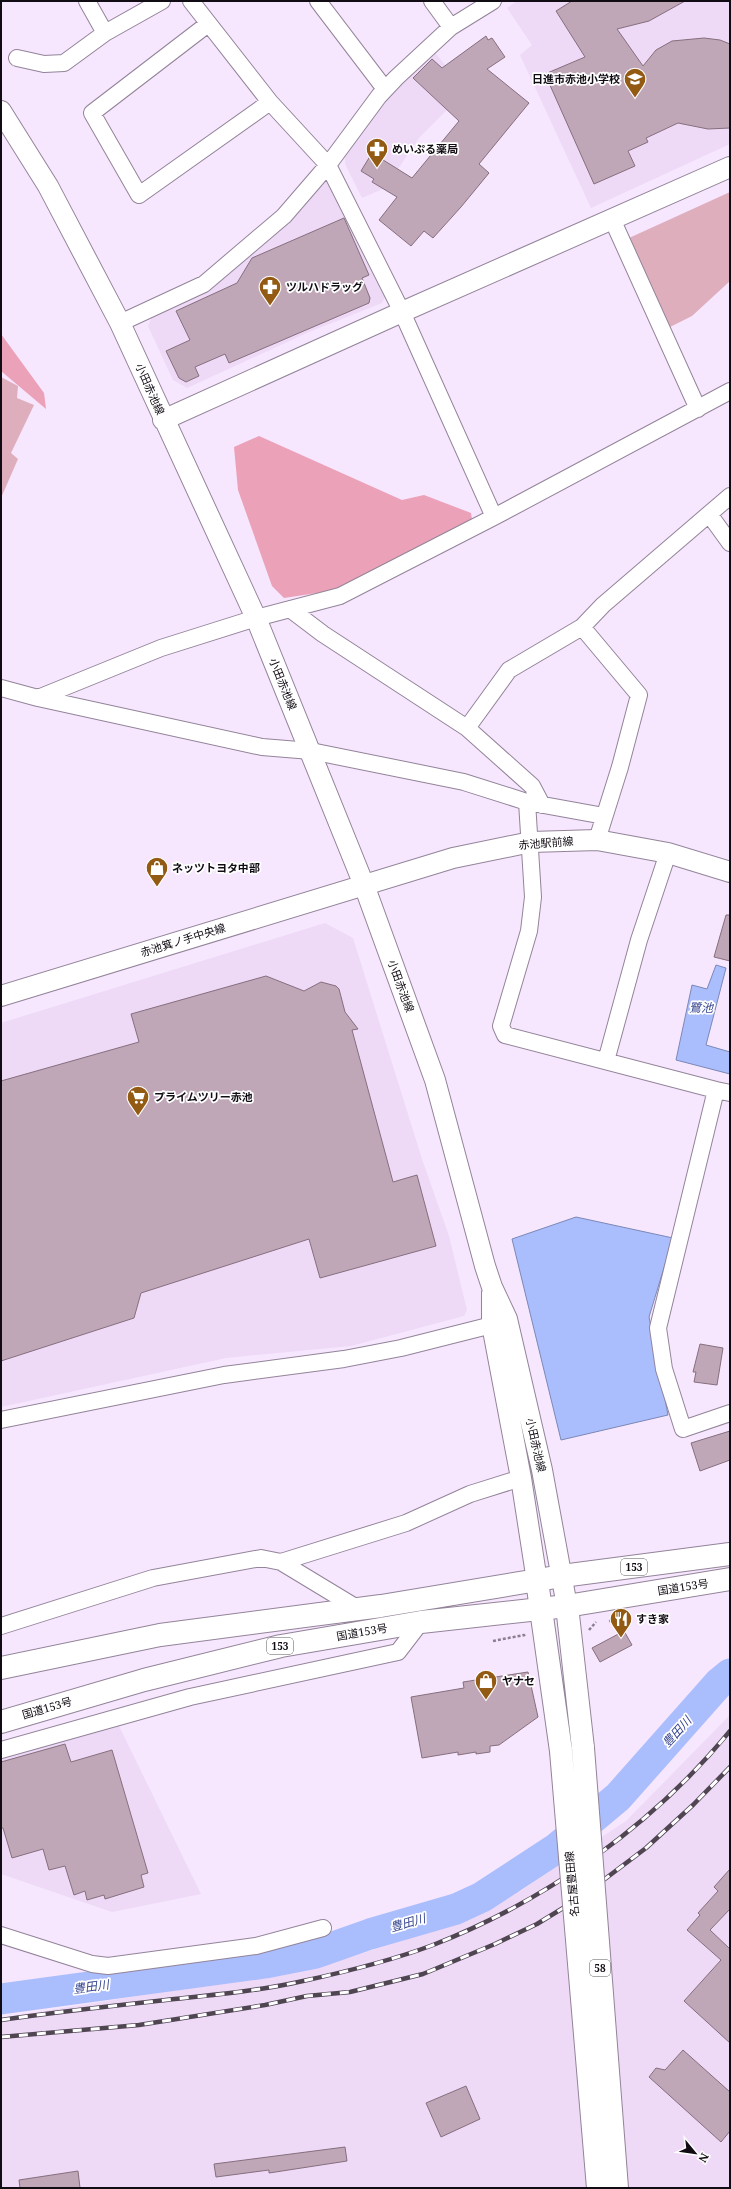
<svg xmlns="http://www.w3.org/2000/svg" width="731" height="2189" font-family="'Noto Serif','Noto Sans JP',serif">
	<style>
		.built { fill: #eed9f7 }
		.green { fill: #dfaebc }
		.forest { fill: #eba1b7 }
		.water { fill: #aabdfc; stroke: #7c88b6 }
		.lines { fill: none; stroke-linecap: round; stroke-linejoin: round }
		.river { stroke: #aabdfc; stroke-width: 31 }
		.building { fill: #c0a7b8; stroke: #856f7e }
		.minor-casing { stroke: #938499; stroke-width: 18 }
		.tertiary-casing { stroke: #938499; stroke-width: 22 }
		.primary-casing { stroke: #938499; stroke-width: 24 }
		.trunk-casing { stroke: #938499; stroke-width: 24 }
		.path { stroke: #8b7f90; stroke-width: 2.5; stroke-dasharray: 3 2; stroke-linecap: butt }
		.minor { stroke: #fff; stroke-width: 16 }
		.tertiary { stroke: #fff; stroke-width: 20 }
		.primary { stroke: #fff; stroke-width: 22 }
		.trunk { stroke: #fff; stroke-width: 22 }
		.rail-casing { stroke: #4f4652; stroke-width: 4.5 }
		.rail { stroke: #fff; stroke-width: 3; stroke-dasharray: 9; stroke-linecap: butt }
		.primary-bridge-casing { stroke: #938499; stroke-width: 24; stroke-linecap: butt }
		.primary-bridge { stroke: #fff; stroke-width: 22 }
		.labels { text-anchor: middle; stroke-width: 3.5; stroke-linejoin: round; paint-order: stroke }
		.shield { fill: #fff; stroke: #58545a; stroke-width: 1 }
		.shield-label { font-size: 10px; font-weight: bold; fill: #110b13 }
		.poi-label { font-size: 11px; font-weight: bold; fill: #110b13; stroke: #fff; text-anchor: start }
		.street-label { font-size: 11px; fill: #110b13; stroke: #fff }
		.water-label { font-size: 12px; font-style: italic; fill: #384790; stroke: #fff }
	</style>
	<rect width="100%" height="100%" fill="#f6e6fe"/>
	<path class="built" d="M517,1h213v143l-139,64 -71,-153 12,-10 -25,-37z
		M433,50l33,41 -47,47 -34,50 -23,10 -17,-34v-11l41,-56z
		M322,182h9l55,113 -4,8 -73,29 -122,56 -14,-8 -25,-54 4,-9 58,-28 95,-84z
		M325,923l28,15 69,221 27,77 18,74 -3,6 -113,30 -125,12 -225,49v-384z
		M730,1715v473h-729v-170l317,-51 87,-27 117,-50 104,-69z
		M118,1724l83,170 -89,18 -111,-38v-114z"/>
	<path class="green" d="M730,192v89l-38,35 -22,11 -41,-89z
		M1,377l17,9 -1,12 17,7 -23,48 7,6 -17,39z"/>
	<path class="forest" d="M1,334l43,59 2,16 -45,-38z
		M259,436l143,64 22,-5 47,18 2,12 -136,65 -53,8 -12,-12 -34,-96 -4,-43z"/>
	<path class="water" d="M716,965l10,3 -20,77 24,7v22l-54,-14 16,-75 15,4z
		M576,1217l97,21 -24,79 19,98 -107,25 -49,-201z"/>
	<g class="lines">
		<path class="river" d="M1,1999l264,-36 51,-10 54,-19 86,-25 26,-12 75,-49 61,-51 101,-114 11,-9"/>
	</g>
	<path class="building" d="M572,1h113l-36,20 -32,8 26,37 13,-16 16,-9 32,-3 16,2 10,4v84l-22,1 -30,-6 -32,15 2,4 -20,9 7,15 -41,18 -49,-110 40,-17 -29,-46z
		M486,36l2,4 4,-2 13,19 -18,12 42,34 -50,61 10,9 -28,34 -28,31 -9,-7 -13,15 -32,-26 18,-23 -25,-15 2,-3 -13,-8 11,-18 40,25 47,-57 -46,-43 19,-19 10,9z
		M344,218l25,57 -7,3 8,20 -1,5 -140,60 -4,-9 -30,13 4,9 -13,6 -7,-4 -13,-27 24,-11 -14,-29 61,-28 15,-25z
		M726,915h4v46l-16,-4z
		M266,976l38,15 17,-9 15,4 3,3 6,23 13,17 -6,1 41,152 24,-7 19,71 -116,32 -11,-39 -168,54 -7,25 -133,43v-280l138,-39 -8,-28z
		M700,1344l23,4 -6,37 -23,-3 2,-10h-3z
		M730,1431v29l-30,11 -9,-28z
		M624,1631l8,14 -32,17 -8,-14z
		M528,1672l10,45 -39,28 -9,1v6l-14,2v-2l-18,3v-3l-36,6 -11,-61 53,-9 -1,-6z
		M65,1744l6,18 41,-12 36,123 -7,2 3,12 -39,12 -1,-4 -17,5 -2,-9 -11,4 -9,-29 -16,4 -6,-21 -31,9 -9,-30h-2v-66z
		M730,1869v40l-20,21 20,19v94l-46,-42 37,-41 -34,-30 13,-15 -2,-2 20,-22 -4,-4z
		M683,2050l47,42v39l-9,11 -72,-65 7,-9 9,2z
		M466,2086l14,33 -39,18 -15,-34z
		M345,2147l2,14 -78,12v-3l-53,7 -2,-13z
		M78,2171l2,17h-60l-1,-8z"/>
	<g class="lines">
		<g class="minor-casing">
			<path id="minor" d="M87,1l18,32
				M191,1l79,101 58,63 74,147 92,205
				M318,1l67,88
				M432,1l19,26
				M208,24l-116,89 47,82 131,-93
				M17,58l27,6 20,-1 41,-30 57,-32
				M612,219l86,190
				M120,323l84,-39 80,-68 44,-51 51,-69 17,-18 55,-51 42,-26
				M709,514l21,29
				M290,609l33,25 144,94 65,58 10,19
				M582,627l57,68 -19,72 -23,73
				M1,688l37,10 224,49 49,4 153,31 63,20 77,14
				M38,698l123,-50 95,-30 84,-22 154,-79 236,-126
				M467,728l42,-58 73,-43 21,-22 127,-109
				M527,802l6,95 -4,34 -28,95 4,9 211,55
				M606,1061l33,-121 29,-87
				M730,1093l-14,-3 -58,238 6,41 19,60 47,-16
				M1,1420l223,-45 120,-16 57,-11 91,-23
				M281,1562l125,-39 64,-29 51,-16
				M1,1626l152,-48 108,-20 20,4 76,46
				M1,1750l189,-53 208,-45 23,-30
				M1,1935l91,29 16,2 148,-20 67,-18"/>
		</g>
		<g class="tertiary-casing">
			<path id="tertiary" d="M1,111l47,75 72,137 136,295 108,267 71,195 50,186 7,21 15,32 35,151 25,136
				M163,420l239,-108 328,-145
				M1,996l452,-138 78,-16 66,-2 71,13 62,19
				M492,1293v32l29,153 16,103"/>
		</g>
		<g class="primary-casing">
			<path id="primary" d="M537,1581l24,170
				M567,1606l16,142"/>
		</g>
		<g class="trunk-casing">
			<path id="trunk" d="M1,1668l159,-33 221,-29 181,-30 168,-22
				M1,1722l143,-42 137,-34 140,-24 146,-16 163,-27"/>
		</g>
		<path class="path" d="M609,1621l9,-1
			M589,1630l7,-8
			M493,1641l31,-6 1,2"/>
		<use href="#minor" class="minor"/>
		<use href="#tertiary" class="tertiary"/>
		<use href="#primary" class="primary"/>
		<use href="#trunk" class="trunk"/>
		<g class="rail-casing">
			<path id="rail" d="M1,2020c55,-8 110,-14 165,-20 46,-5 93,-9 137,-19 42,-9 90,-21 130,-36 113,-44 220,-120 297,-214
				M1,2037l138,-12 126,-20 42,-9 43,-4 73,-18 72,-30 42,-20 44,-27 65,-49 47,-43 37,-38"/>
		</g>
		<use href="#rail" class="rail"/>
		<g class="primary-bridge-casing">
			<path id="primary-bridge" d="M583,1748l34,440
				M561,1751l37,437"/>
		</g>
		<use href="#primary-bridge" class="primary-bridge"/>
	</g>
	<defs>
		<g id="school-pin" transform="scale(1.15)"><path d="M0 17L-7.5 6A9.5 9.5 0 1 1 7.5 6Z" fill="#925a13" stroke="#fff"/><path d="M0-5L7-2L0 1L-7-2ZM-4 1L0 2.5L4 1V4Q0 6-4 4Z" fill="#fff"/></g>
		<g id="pharmacy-pin" transform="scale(1.15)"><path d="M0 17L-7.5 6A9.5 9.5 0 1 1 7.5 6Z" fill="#925a13" stroke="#fff"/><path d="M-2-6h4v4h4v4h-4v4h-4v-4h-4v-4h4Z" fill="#fff"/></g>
		<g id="shop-pin" transform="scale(1.15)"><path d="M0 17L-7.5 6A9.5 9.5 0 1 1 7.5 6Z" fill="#925a13" stroke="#fff"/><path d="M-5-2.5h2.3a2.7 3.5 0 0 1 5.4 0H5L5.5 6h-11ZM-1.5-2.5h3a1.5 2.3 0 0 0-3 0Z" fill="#fff"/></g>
		<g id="supermarket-pin" transform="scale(1.15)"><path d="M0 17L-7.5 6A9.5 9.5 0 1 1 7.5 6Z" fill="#925a13" stroke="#fff"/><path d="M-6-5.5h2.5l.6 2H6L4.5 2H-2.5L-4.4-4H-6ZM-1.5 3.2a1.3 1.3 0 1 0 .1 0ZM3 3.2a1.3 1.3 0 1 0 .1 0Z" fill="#fff"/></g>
		<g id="restaurant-pin" transform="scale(1.15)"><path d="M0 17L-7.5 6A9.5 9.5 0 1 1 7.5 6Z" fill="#925a13" stroke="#fff"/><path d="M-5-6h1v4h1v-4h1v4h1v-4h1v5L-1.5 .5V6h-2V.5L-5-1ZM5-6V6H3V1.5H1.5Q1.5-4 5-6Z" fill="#fff"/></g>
	</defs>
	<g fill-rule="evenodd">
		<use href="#school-pin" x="635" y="79"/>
		<use href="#pharmacy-pin" x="377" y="149"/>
		<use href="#pharmacy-pin" x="270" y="287"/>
		<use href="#shop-pin" x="157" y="868"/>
		<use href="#supermarket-pin" x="138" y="1097"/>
		<use href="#restaurant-pin" x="621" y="1619"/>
		<use href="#shop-pin" x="486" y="1681"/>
	</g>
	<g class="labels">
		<g class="shield">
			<rect x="621" y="1559" width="26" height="16" rx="3"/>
			<rect x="267" y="1638" width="26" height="16" rx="3"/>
			<rect x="590" y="1960" width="20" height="16" rx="3"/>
		</g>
		<g class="shield-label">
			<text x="634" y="1571">153</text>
			<text x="280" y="1650">153</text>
			<text x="600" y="1972">58</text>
		</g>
		<g class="poi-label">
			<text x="620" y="83" text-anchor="end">日進市赤池小学校</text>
			<text x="392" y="153">めいぷる薬局</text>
			<text x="286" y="291">ツルハドラッグ</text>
			<text x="172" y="872">ネッツトヨタ中部</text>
			<text x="154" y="1101">プライムツリー赤池</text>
			<text x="636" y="1623">すき家</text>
			<text x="502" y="1685">ヤナセ</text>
		</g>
		<g class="street-label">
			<text transform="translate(150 389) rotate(66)" y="4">小田赤池線</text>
			<text transform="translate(283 684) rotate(68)" y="4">小田赤池線</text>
			<text transform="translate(546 843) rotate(-4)" y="4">赤池駅前線</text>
			<text transform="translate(183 940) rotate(-17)" y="4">赤池箕ノ手中央線</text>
			<text transform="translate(401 986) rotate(70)" y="4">小田赤池線</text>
			<text transform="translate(536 1445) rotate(77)" y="4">小田赤池線</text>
			<text transform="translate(683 1587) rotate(-9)" y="4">国道153号</text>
			<text transform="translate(362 1632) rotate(-10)" y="4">国道153号</text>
			<text transform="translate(47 1708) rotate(-16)" y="4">国道153号</text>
			<text transform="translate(572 1884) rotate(-95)" y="4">名古屋豊田線</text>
		</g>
		<g class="water-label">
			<text x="701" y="1012">鷺池</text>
			<text transform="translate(677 1732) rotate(-48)" y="4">豊田川</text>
			<text transform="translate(408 1923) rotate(-16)" y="4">豊田川</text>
			<text transform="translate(91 1987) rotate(-8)" y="4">豊田川</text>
		</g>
	</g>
	<rect width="731" height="2189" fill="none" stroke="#110b13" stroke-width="4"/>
	<g transform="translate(695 2153) rotate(119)" stroke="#ffffff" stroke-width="3" paint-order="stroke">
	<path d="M0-3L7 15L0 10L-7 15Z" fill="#110b13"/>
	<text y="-6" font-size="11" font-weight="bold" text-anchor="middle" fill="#110b13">N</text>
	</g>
</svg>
